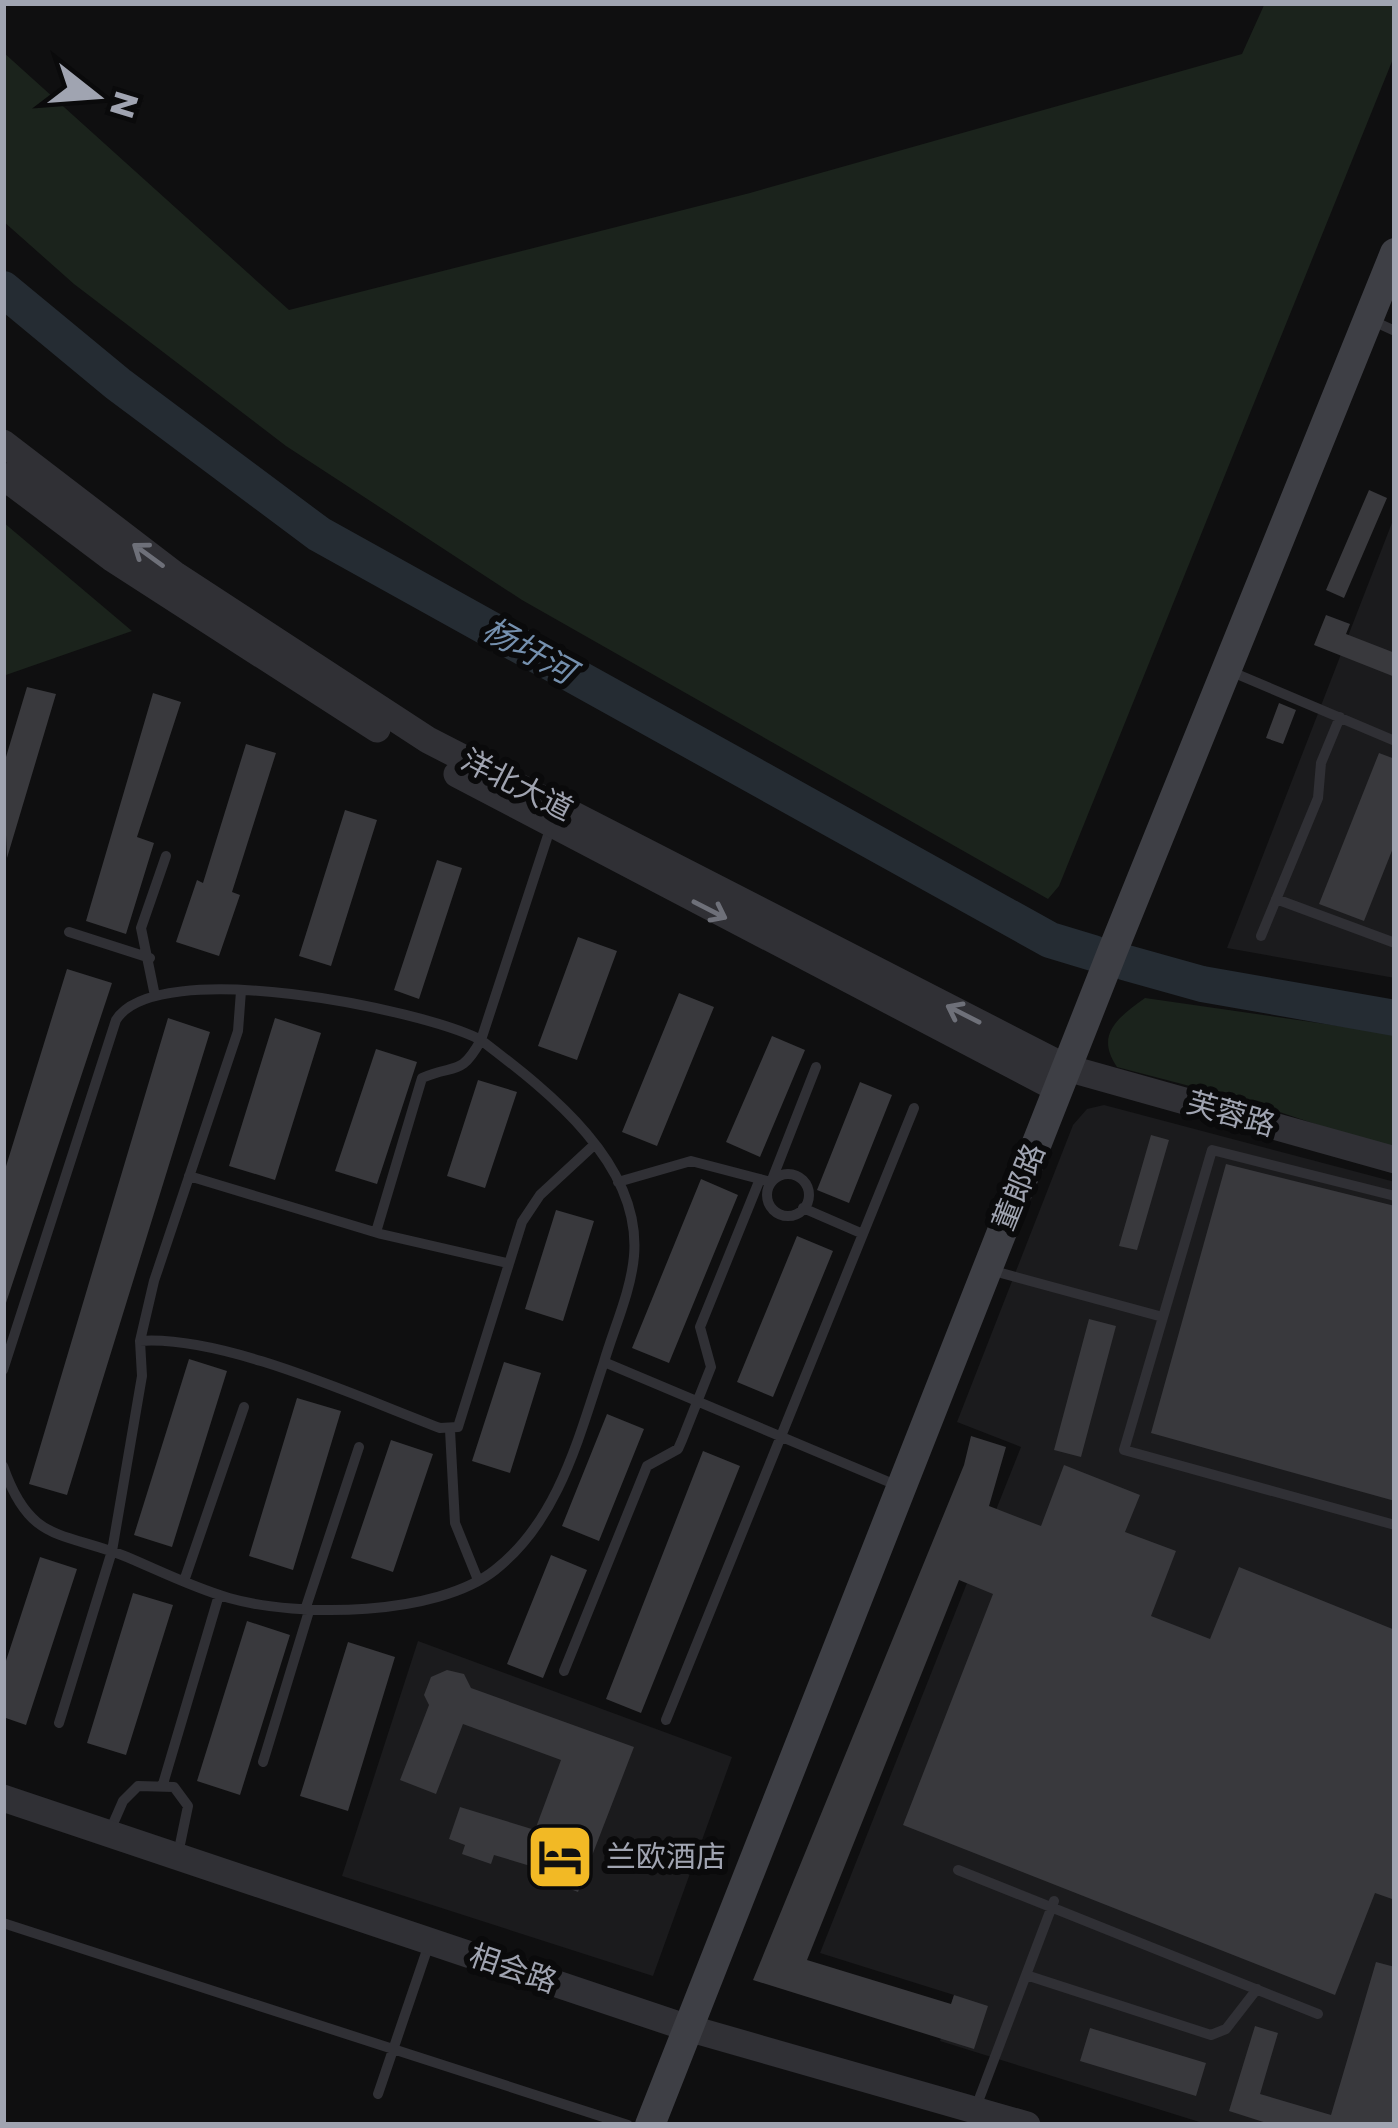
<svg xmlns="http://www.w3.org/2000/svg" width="1398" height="2128" font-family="Poppins,'Noto Sans SC',sans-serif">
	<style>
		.built { fill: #1b1b1d }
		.green { fill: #1b231c }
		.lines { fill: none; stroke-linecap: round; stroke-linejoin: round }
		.river { stroke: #252c33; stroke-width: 36 }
		.building { fill: #39393d }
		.service { stroke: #303035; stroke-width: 10 }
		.tertiary { stroke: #303035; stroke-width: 27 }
		.secondary { stroke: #3e3f45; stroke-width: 30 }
		.oneway { stroke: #6e7079 }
		.labels { text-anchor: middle; stroke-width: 12; stroke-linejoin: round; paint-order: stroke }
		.street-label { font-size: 30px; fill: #a0a4b1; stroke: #0a0a0b }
		.poi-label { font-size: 30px; fill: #a0a4b1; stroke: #0a0a0b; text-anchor: start }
		.water-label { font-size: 33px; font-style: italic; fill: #7590ae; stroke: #0a0a0b }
	</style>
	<rect width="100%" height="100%" fill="#0f0f10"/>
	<path class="built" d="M1395,515v463l-168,-30z
		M1104,1105l291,77v943h-186l-269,-84 14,-46 -134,-42 201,-506 -64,-25 116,-297 14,-16z
		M418,1641l314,116 -79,219 -311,-100z"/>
	<path class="green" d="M1265,3h130v51l-336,832 -11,13 -526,-299 -236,-154 -212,-162 -71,-63v-169l286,258 461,-117 492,-139z
		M3,522l129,109 -129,45z
		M1145,998l250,36v117l-148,-50 -130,-34c-22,-32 0,-49 28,-69z"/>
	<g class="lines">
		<path class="river" d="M3,289l115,95 201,150 731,406 43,13
			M1127,963l75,21 193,34"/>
	</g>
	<path class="building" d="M1369,490l18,8 -43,100 -18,-8z
		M1326,615l24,9 -4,10 49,19v24l-81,-32z
		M27,687l29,7 -49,164 -4,-91z
		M153,693l28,9 -44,135 17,6 -28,91 -40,-13z
		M1279,703l17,7 -13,34 -17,-6z
		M246,744l30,9 -44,139 8,3 -21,61 -43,-14 21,-62 6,3z
		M1379,753l16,6v84l-31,78 -45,-17z
		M345,810l32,10 -46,146 -32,-10z
		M437,860l25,8 -43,131 -25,-9z
		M578,937l39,14 -40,109 -39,-14z
		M67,969l45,14 -109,329v-136z
		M679,993l35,14 -57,139 -35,-14z
		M168,1018l42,14 -143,463 -38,-11z
		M275,1018l46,15 -46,147 -46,-14z
		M772,1036l33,14 -45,107 -34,-15z
		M376,1049l41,13 -40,122 -42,-13z
		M478,1080l39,12 -32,96 -38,-12z
		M860,1082l32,13 -43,108 -32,-13z
		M1151,1135l18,5 -32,110 -18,-4z
		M1226,1164l169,42v295l-244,-68z
		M701,1179l37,16 -69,168 -37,-15z
		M556,1210l38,11 -31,100 -38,-12z
		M797,1236l36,15 -60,146 -36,-15z
		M1089,1319l27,7 -35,131 -27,-7z
		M189,1359l38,12 -55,176 -38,-12z
		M504,1362l37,11 -31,100 -38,-12z
		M297,1398l44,13 -48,159 -44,-14z
		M607,1414l37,15 -45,112 -37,-15z
		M971,1436l35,11 -17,59 52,20 23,-61 76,30 -15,37 51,19 -25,65 59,23 29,-72 156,63v270l-20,-7 -40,102 -432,-170 90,-231 -34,-14 -152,380 144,44 3,-9 34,11 -14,43 -221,-69 211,-515z
		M391,1440l42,14 -40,118 -42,-14z
		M703,1451l37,15 -99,247 -35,-14z
		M551,1555l36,15 -44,108 -36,-14z
		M40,1557l37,12 -51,156 -23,-8v-47z
		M133,1593l40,12 -47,150 -39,-12z
		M247,1621l43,14 -50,160 -43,-14z
		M348,1642l47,15 -47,154 -48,-15z
		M447,1670l17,4 7,14 163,59 -56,145 -43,-17 2,-7 -43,-13 -3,9 -29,-10 3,-9 -16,-6 11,-32 75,23 26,-70 -98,-36 -27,70 -36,-14 29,-75 -5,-10 7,-18z
		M1376,1962l19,5v158h-122l-44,-14 26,-85 23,7 -18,61 71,21z
		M1090,2028l116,35 -10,33 -116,-35z"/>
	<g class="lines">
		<path class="service" d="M1371,320l24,11
			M1232,672l163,69
			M551,826l-70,214c65,50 161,122 153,216 -3,35 -20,72 -30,106l292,123
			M1276,899l119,44
			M69,932l81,26
			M1261,936l57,-138 3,-35 19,-46
			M155,996l-14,-68 25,-72
			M767 1195a21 21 0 1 1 42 0a21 21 0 1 1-42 0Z
			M189,1176l192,58 126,29
			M618,1182l73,-21 80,21 45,-115
			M1395,1196l-183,-46 -88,300 271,75
			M803,1208l60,26
			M990,1270l169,46
			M140,1341c84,-6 220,57 300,87l18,-1 64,-205 18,-27 54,-50
			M3,1370l113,-350c40,-65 306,-11 365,20 -21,38 -26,23 -59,38l-46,154
			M450,1430l5,93 23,57
			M3,1466c27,78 59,65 124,91 33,14 67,31 102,41 70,20 208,18 266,-28 64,-50 84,-134 109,-208
			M184,1581l60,-174
			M305,1610l54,-163
			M564,1671l83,-205 31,-17 4,-9 29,-73 -11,-40 60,-148
			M666,1720l248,-612
			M59,1723l53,-172 30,-175 -2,-35 14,-60 84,-250 3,-40
			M263,1762l46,-151
			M163,1784l56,-189
			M109,1833l14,-32 15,-15 36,1 14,19 -10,48
			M958,1870l360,144
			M3,1923l625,202
			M1026,1975l185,60 15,-6 31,-40
			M378,2094l51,-150
			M976,2107l78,-206"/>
		<path class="tertiary" d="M3,443l171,131 254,166 639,328 328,92
			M3,476l110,83 264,170
			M457,774l601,315
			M3,1798l685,230 339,97"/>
		<path class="secondary" d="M650,2125l463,-1175 282,-697"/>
	</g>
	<defs><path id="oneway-shaft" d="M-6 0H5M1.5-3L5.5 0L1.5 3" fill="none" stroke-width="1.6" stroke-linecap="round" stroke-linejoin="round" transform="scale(3)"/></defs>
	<g class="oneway">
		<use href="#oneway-shaft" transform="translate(148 555) rotate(-144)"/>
		<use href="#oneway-shaft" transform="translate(710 910) rotate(27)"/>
		<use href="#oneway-shaft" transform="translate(963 1014) rotate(-153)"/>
	</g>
	<defs>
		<g id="hotel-square" transform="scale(3.45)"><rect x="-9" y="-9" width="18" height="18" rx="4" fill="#f2b925" stroke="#0a0a0b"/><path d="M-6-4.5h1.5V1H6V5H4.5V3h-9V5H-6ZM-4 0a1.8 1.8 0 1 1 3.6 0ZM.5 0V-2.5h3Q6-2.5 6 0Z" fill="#111"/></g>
	</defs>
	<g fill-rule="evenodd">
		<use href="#hotel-square" x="560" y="1857"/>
	</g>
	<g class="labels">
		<g class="street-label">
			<text transform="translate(517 785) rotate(27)" y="10">洋北大道</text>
			<text transform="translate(1231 1114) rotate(16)" y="10">芙蓉路</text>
			<text transform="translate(1019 1187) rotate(-68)" y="10">董郎路</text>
			<text transform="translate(513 1969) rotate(19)" y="10">相会路</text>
		</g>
		<g class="poi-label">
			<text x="606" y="1867">兰欧酒店</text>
		</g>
		<g class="water-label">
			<text transform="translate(529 650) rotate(29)" y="12">杨圩河</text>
		</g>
	</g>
	<rect width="1398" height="2128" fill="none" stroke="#a0a4b1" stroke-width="12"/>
	<g transform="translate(96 96) rotate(107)" stroke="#0a0a0b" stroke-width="9" paint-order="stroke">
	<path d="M0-9L21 45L0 30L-21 45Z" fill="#a0a4b1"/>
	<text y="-18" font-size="33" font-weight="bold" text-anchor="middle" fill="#a0a4b1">N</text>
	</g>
</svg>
